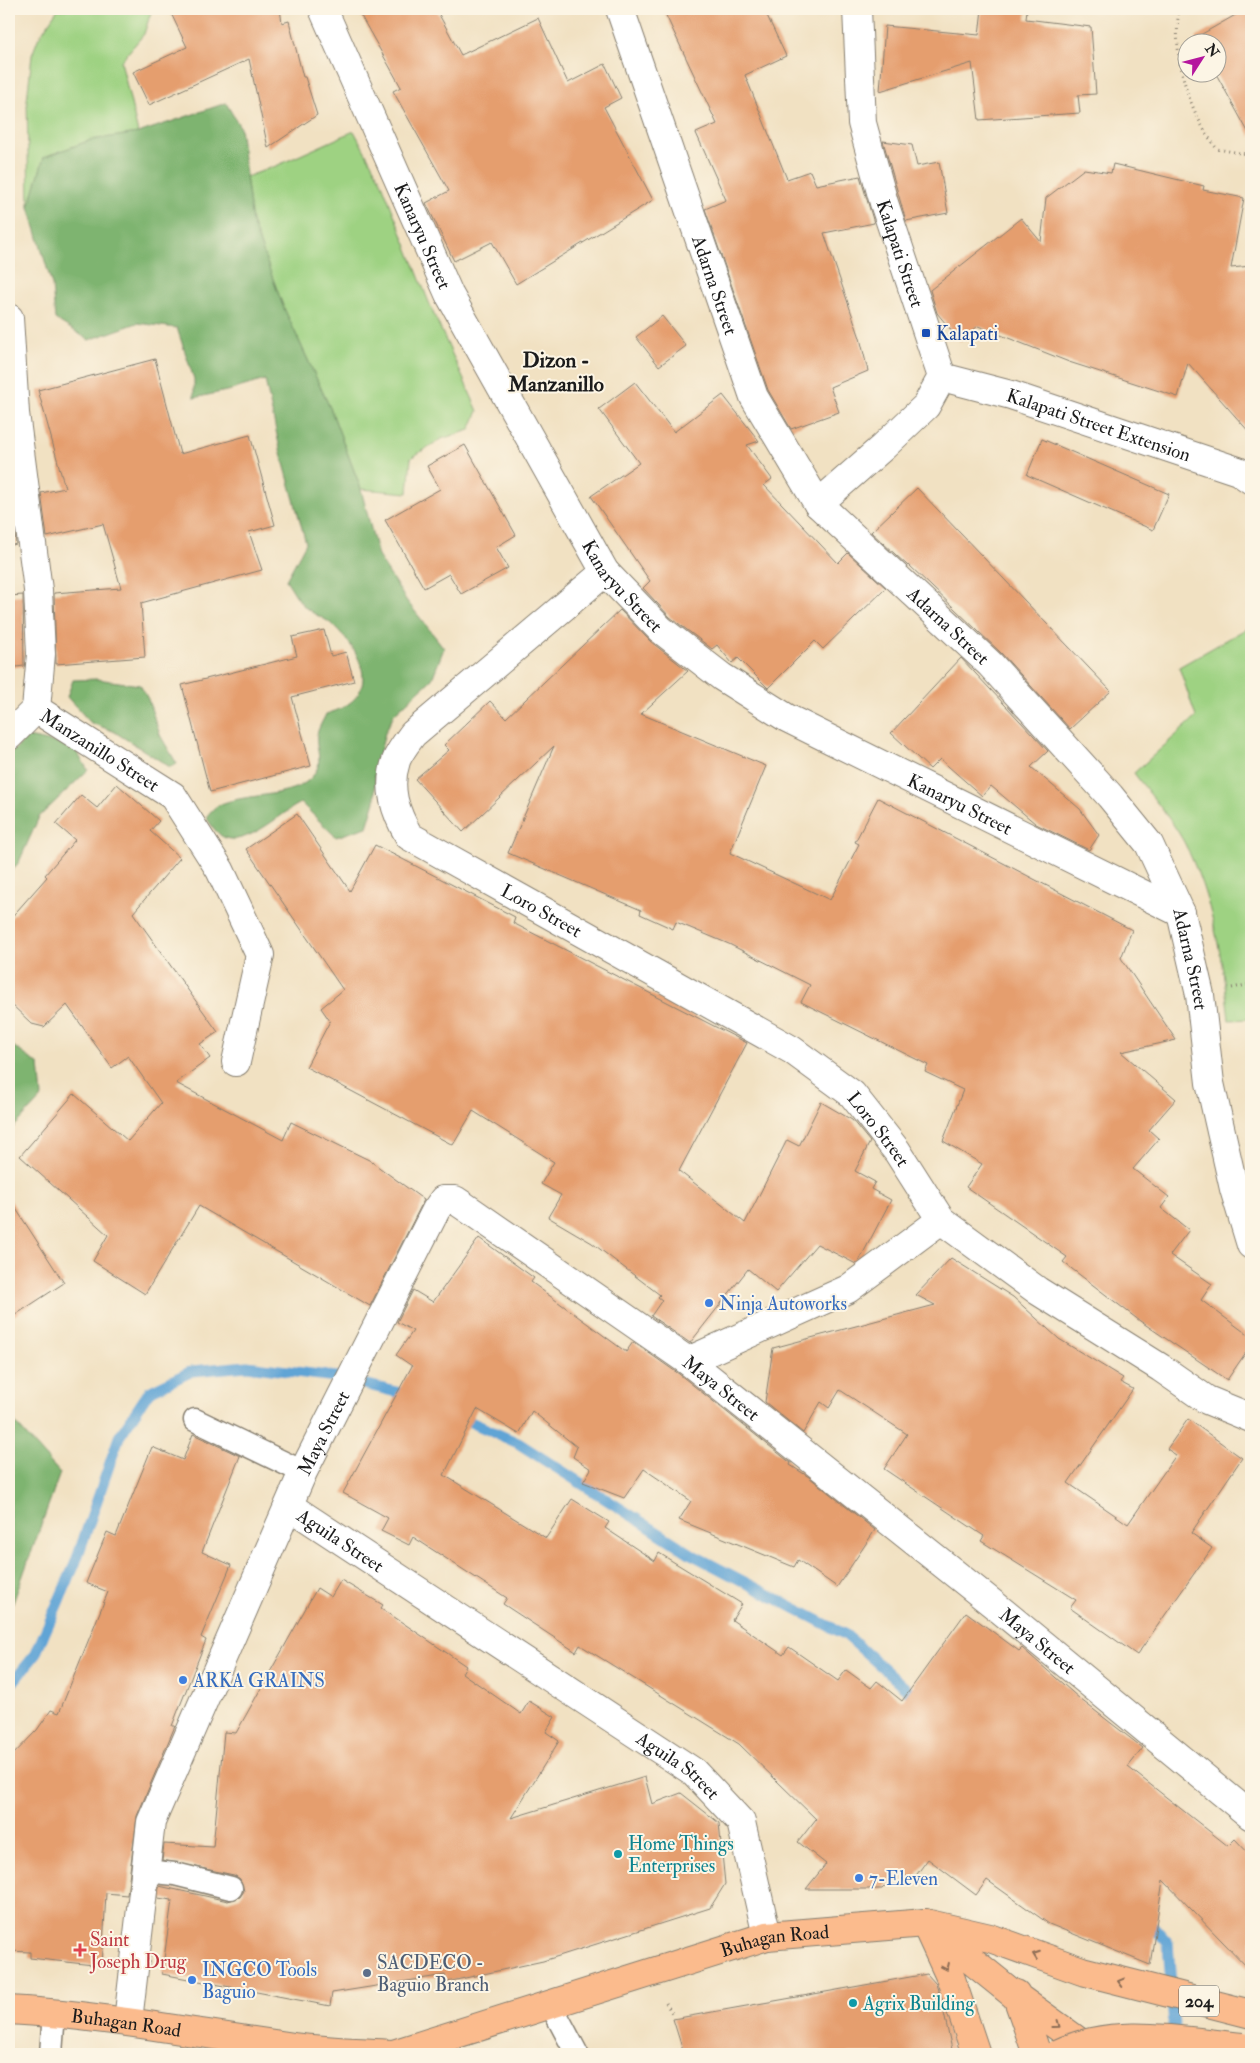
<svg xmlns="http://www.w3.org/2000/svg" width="1260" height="2063" font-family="'IM FELL Double Pica',serif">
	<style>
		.green { fill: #9ed282; stroke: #5d774f }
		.forest { fill: #7eb470; stroke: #4d6846 }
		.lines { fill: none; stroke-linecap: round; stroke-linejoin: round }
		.stream { stroke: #60a4d5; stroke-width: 11 }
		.building { fill: #e59e6e }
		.service-casing { stroke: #867e6f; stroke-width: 25 }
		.minor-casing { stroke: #867e6f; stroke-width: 30 }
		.tertiary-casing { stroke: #867e6f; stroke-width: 30 }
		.primary-casing { stroke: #867e6f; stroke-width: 30 }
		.trunk-casing { stroke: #867e6f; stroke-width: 30 }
		.path { stroke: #867e6f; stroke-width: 3; stroke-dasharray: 1 4; stroke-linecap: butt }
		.service { stroke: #fff; stroke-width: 22 }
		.minor { stroke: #fff; stroke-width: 28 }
		.tertiary { stroke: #fff; stroke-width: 28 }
		.primary { stroke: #fbbb8d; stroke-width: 28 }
		.trunk { stroke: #fbbb8d; stroke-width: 28 }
		.trunk-bridge-casing { stroke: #867e6f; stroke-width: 30; stroke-linecap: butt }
		.trunk-bridge { stroke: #fbbb8d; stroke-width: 28 }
		.oneway { stroke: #8c6c54 }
		.transit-dot { fill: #1a4fb4; stroke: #fcf5e5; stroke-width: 2 }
		.shop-dot { fill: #3f7fe0; stroke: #fcf5e5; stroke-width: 2 }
		.culture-dot { fill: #0f9aa8; stroke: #fcf5e5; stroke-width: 2 }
		.health-dot { fill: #e0444e; stroke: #fcf5e5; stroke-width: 2 }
		.service-dot { fill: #5c6f8a; stroke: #fcf5e5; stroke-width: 2 }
		.labels { text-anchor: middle; stroke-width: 4; stroke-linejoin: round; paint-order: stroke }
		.shield { fill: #fcf5e5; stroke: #5f5d58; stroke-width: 1 }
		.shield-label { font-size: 18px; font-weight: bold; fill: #1c1c1c }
		.street-label { font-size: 19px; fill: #1c1c1c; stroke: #fcf5e5 }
		.transit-label { font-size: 19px; fill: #164399; stroke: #fcf5e5; text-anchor: start }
		.shop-label { font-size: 19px; fill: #366cbe; stroke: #fcf5e5; text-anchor: start }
		.culture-label { font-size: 19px; fill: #0d838f; stroke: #fcf5e5; text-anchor: start }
		.health-label { font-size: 19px; fill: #be3a42; stroke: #fcf5e5; text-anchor: start }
		.service-label { font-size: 19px; fill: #4e5e75; stroke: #fcf5e5; text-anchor: start }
		.quarter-label { font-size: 21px; font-weight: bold; fill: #1c1c1c; stroke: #fcf5e5 }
	</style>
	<rect width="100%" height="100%" fill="#fcf5e5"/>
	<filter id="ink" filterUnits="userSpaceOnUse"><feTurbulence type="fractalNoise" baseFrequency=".02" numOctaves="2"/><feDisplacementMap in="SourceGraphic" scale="10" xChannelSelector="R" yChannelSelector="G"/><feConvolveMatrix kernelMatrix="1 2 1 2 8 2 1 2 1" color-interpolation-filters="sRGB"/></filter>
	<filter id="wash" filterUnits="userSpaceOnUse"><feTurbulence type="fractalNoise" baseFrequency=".0096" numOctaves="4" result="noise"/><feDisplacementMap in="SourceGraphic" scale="20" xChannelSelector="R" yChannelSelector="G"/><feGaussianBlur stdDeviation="1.12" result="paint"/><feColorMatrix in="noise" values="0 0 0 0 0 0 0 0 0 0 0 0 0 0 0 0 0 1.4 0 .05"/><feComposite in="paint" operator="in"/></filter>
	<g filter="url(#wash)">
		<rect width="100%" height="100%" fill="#f1e1c2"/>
		<path class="green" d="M58,9h94l-8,25 -23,27 17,72 -47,7 -47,17 -15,50 -2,-107 5,-45 6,-16z
			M354,131l27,50 51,129 46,101 -8,19 -29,9 -30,19 -3,35 -47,-4 -30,-79 -48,-104 -31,-84 -6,-45 30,-11z
			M1251,626v393l-22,1c-6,-61 -17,-123 -45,-178 -13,-24 -34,-47 -50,-69l62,-56 -17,-50z"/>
		<path class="forest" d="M226,103l14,24 12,95 31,84 48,104 30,79 17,67 28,44 38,48 -12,31 -38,35 -9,19 -10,39v29l-8,26 -31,10 -35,-34c-20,9 -62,52 -83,30 -5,-4 -8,-11 -12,-16 3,-3 6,-8 11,-11 27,-15 86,-5 100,-37 5,-12 -2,-23 0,-34 1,-7 6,-14 9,-21 56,-16 40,-58 7,-89 -8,-7 -19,-10 -27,-17 -8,-7 -14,-20 -20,-28l20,-37 -26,-94 -15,-69 -34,10 -37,8v-19l-17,-51 -40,-5 -48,17 -34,-21 -3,-34 -23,-78 15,-50 47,-17 47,-7z
			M97,679l43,6 8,14 12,36 17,29 -7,3 -57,-36 -22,-8 -24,-26 6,-17z
			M28,737l45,9 15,24 -49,47 -20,45 -10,12v-119z
			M9,1043l30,22 3,32 -28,30 -5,1z
			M9,1416l51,57 -51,141z"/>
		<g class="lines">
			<path class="stream" d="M457,1416l61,27 175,112 153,80 74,66
				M9,1687l26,-32 40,-91 44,-127 30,-45 43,-21 55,-5 89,11 76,19
				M1146,1918l22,25 8,111"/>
		</g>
		<g id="blocks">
			<path class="building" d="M169,9h111l2,14 7,-2 14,56h2l12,38 -49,33 -19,-89 -100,46 -16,-33 54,-25z
				M357,9h79l25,46 77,-37 30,65 37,-19 16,34 -17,9 49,93 -137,84 -24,-42 -38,19 -28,-58 23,-12 -56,-100 8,-4z
				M663,9h101l22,47 -41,19 42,104 23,-8 6,14 44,-9 14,47 -50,10 36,105 8,33 -38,16 9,25 -48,17 -23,-39 -63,-181 21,-9 -30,-67 21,-9z
				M982,9h45l-1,10 65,8 5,67 -18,1 2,18 -101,7 -7,-57 -92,28 5,-65 94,9z
				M1246,9h5v128l-36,-65h3v-30h-20l-3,-4z
				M883,141l29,4 5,21 22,-4 9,51 -42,8z
				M1113,164l91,22 -1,4 41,8 -13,70 20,-2v168l-63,-71 -10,34 -109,-35 -91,-36 -18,15 -23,-28 -7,-23 91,-72 20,24 5,-44 38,-29 27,4z
				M662,316l24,30 -27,20 -23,-29z
				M155,359l25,95 70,-19 25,90 -26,7 13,38 -121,33 4,54 -89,7 -2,-71 67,-5 -18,-64 -56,13 -6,-44 24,-5 -27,-98z
				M635,382l39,50 49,-37 36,46 -12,4 25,34 -8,6 74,78 10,-10 38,35 -63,61 -8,-8 -47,47 -30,-30 -6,5 -15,-18 -5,4 -42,-32 -27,-29 7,-7 -59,-85 48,-33 -40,-54z
				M1042,439l127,55 -16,36 -126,-55z
				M465,445l51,90 -20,12 12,21 -47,26 -12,-20 -25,14 -39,-68 55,-31 -13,-23z
				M917,488l194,203 -41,38 -69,-76 -92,-88 -1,1 -37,-34z
				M9,500h2l5,44 -7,2z
				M23,595l1,71 -15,2v-72z
				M620,610l30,31 38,30 -47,43 125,52 -36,87 100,47 29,-56 -4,-2 23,-44 254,132 -11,28 55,82 -55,12 55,47 -27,31 10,9 -26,30 36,28 -8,11 28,22 -19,25 42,29 -11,16 50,37v8l-24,35 -87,-59 -77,-59 4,-5 -101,-70 16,-23 -39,-23 20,-51 -38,-18 3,-7 -127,-63 9,-17 -81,-41 -53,-22 -3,7 -33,-15 1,-4 -133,-57 46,-107 -91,86 -48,-53 34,-29 -5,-5 46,-44 16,17z
				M324,630l7,26 15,-4 8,29 -62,16 19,69 -101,26 -28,-107 115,-29 -5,-19z
				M961,658l87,93 -17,16 49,42 19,26 -10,15 -53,-26 -45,-38 -9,10 -42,-37 -10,10 -39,-36z
				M117,784l42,37 -9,10 30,27 -47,55 85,119 -18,12 10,14 -34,25 107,57 8,-18 78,38 55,40 -54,106 -171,-100 -54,88 -52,-33 15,-26 -88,-79 54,-62 54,47 33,-38 -33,-47 -16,12 -45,-63 -23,22 -12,-3 -23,-22v-82l38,-43 -2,-2 30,-35 -19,-16 25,-29 16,13z
				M297,814l53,77 25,-46 140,72 -2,6 234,120 -68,128 66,52 42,-83 12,6 22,-44 31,18 18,22 -15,29 20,11 -4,7 20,11 -32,61 -3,3 -39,-20 -41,48 -28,-23 -58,74 -39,-27 11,-16 -4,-3 2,-2 -68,-52 -44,-26 13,-22 -20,-11 13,-22 -81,-51 -20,34 -147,-78 24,-46 -9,-13 22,-18 -97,-141z
				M9,1198l55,85 -55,36z
				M479,1238l55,40 -3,4 95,70 7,-10 46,32 108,86 4,3 -1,2 19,12 66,53 -38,57 -39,-27 -4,7 -115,-47 12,-19 -47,-32 -20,29 -41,-16 8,-13 -18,-12 4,-10 -45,-36 -13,23 -42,-25 -33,66 102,63 26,-39 37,23 -4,6 50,33 4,-8 83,51 -10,16 51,35 6,-8 49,34 8,-11 25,18 6,-7 25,20 64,-89 53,39 3,-3 58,51 63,49 -15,19 100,79 7,-7 16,17v115l-88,-91 -13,85 -101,-41 -62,-44 -11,15 -48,-36 -16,22 -12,-10 -18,18h-76l20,-25 -28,-22 18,-23 -77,-75 -159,-99 -4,7 -73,-48 4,-6 -94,-61 -4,8 -28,-14 7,-13 -45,-25 69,-127 -16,-11 17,-24 -16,-9 16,-32 20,12z
				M951,1258l62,39 46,42 64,39 -3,4 13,7 -65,94 60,41 48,-69 -9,-6 21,-30 54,39 -51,75 21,15 -75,107 -67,-47 6,-8 -95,-59 3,-5 -100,-67 23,-35 -67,-44 -11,18 -8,-6 -18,31 -38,-31 8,-54 162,-43 -19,-10z
				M193,1434l47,22 -38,96 29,13 -30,72 5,3 -34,86h3l-38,90 -10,79 -21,-2 -4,73 -72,-8v-6l-21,-1v-192l28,-29 14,-20 8,3 49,-121 -22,-9 21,-51 9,4 36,-89 31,13z
				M341,1580l42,25 -2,3 85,58 -4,7 59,41 8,-13 26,16 -9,15 13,9 -48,77 134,-41 7,27 29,-11 38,30 6,61 -15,24 -167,53 -96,21 -2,-7 -113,18 -2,13 -168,-32 10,-74 -14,-2 1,-12 69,15 12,-4 4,-6 -4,-12 -6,-4 -72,-15 2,-16 49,3 11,-115 12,1 81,-145 14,9z
				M927,1974l9,10 5,16 12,54h-269l-11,-35z"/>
		</g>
	</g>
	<g filter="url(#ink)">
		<use href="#blocks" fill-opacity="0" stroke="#867e6f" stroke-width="1"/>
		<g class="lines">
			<g class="service-casing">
				<path id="service" d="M195,1420l108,52
					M145,1871l30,3 56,14
					M551,2005l26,49
					M51,2054l3,-42"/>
			</g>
			<g class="minor-casing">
				<g id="minor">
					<path id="s1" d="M323,9l126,285 156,278 55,57 62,48 65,41 394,195"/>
					<path id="s2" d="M620,9l134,388 64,107"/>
					<path d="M9,318l6,95 23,177 3,64 -5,55"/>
					<path id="s3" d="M942,377l69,18 227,76 13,9"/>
					<path id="s4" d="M605,572l-192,162c-6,8 -14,18 -17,27 -9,27 -1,51 13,75l383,214 60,44 45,57 44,69 97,71 123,77 46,32 44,18"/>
					<path id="s5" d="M36,709l137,87 47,74 40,85 -24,107"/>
					<path d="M9,736l27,-27"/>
					<path d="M688,1361l160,-72 93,-69"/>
					<path id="s6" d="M289,1506l405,266 47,50 26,114"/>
					<path id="s7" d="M128,2021l23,-199 152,-350 133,-262 7,-10h12l9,6 224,155 309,246 254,209"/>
				</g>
			</g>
			<g class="tertiary-casing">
				<g id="tertiary">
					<path id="s8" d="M857,9l5,114 22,80 58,174 -16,29 -43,41 -65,57 172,160 120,132 39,48 32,69 19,82 10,88 24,106 17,56"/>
				</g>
			</g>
			<g class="primary-casing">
				<g id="primary">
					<path id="s9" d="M9,2010c96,5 190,24 285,37 33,4 66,5 98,7"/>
					<path id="s10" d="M393,2054l374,-118 158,-13"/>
				</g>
			</g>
			<g class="trunk-casing">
				<path id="trunk" d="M925,1923l65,15 92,33 169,43
					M930,1927l87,70 79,57
					M928,1929l23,50 25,75
					M1016,1994l21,60"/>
			</g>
			<path class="path" d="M1179,9c-7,48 9,102 38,140l34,6
				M1232,988l19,-4
				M666,2003l7,12"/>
			<use href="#service" class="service"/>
			<use href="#minor" class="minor"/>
			<use href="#tertiary" class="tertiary"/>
			<use href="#primary" class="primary"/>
			<use href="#trunk" class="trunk"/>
			<g class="trunk-bridge-casing">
				<path id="trunk-bridge" d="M1057,2054c56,-28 126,-13 185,-7"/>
			</g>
			<use href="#trunk-bridge" class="trunk-bridge"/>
		</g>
		<defs><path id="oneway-chevron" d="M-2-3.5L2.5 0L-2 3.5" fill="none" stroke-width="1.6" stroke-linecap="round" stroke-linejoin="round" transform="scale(1.25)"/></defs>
		<g class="oneway">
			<use href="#oneway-chevron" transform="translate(1036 1955) rotate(-160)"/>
			<use href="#oneway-chevron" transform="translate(946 1967) rotate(65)"/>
			<use href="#oneway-chevron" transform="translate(1121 1982) rotate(-165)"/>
			<use href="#oneway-chevron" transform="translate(1057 2025) rotate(36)"/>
		</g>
	</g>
	<rect class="transit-dot" x="921" y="328" width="10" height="10" rx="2.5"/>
	<g class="shop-dot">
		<circle cx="709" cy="1303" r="5"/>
		<circle cx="183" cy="1680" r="5"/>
		<circle cx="859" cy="1878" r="5"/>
		<circle cx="192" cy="1980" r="5"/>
	</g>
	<g class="culture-dot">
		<circle cx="618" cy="1854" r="5"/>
		<circle cx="853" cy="2003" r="5"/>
	</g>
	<path class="health-dot" d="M77.5 1942.5h5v5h5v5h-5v5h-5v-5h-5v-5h5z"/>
	<circle class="service-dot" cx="367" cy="1973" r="5"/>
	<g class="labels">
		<rect class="shield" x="1179" y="1985.5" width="40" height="31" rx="4"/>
		<g class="shield-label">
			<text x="1199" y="2007">204</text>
		</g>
		<g class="street-label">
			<text dy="7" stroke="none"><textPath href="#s1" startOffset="248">Kanaryu Street</textPath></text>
			<text dy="7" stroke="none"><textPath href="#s8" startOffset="250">Kalapati Street</textPath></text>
			<text dy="7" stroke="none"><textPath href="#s2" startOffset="292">Adarna Street</textPath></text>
			<text dy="7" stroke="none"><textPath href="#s3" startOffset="164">Kalapati Street Extension</textPath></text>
			<text dy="7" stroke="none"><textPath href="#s1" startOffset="652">Kanaryu Street</textPath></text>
			<text dy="7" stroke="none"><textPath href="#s8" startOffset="738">Adarna Street</textPath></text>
			<text dy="7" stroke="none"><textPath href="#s5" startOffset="76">Manzanillo Street</textPath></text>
			<text dy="7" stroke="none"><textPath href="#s1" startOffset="1058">Kanaryu Street</textPath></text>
			<text dy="7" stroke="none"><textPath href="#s4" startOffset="514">Loro Street</textPath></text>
			<text dy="7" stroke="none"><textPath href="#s8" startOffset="1158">Adarna Street</textPath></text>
			<text dy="7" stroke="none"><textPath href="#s4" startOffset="919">Loro Street</textPath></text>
			<text dy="7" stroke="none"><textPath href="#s7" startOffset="1226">Maya Street</textPath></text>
			<text dy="7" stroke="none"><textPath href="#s7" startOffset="626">Maya Street</textPath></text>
			<text dy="7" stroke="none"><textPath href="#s6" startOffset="62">Aguila Street</textPath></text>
			<text dy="7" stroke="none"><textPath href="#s7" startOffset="1631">Maya Street</textPath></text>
			<text dy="7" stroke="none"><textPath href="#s6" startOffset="468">Aguila Street</textPath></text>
			<text dy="7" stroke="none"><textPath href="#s10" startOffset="399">Buhagan Road</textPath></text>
			<text dy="7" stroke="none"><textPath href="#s9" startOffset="118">Buhagan Road</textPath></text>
		</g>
		<g class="transit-label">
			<text x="936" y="340">Kalapati</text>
		</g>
		<g class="shop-label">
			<text x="719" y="1310">Ninja Autoworks</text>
			<text x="193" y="1687">ARKA GRAINS</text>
			<text x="869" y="1885">7-Eleven</text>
			<text x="202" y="1976">INGCO Tools<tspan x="202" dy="22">Baguio</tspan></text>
		</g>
		<g class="culture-label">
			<text x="628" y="1850">Home Things<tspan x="628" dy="22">Enterprises</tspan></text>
			<text x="863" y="2010">Agrix Building</text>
		</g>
		<g class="health-label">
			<text x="90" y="1946">Saint<tspan x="90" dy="22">Joseph Drug</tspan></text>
		</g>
		<g class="service-label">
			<text x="377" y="1969">SACDECO -<tspan x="377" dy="22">Baguio Branch</tspan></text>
		</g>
		<g class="quarter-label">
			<text x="556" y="367">Dizon -<tspan x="556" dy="24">Manzanillo</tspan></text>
		</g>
	</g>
	<rect width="1260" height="2063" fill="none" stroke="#fcf5e5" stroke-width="30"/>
	<g transform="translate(1202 58) rotate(54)"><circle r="24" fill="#fcf5e5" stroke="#a29e95"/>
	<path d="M0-4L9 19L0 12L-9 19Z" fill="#b5179e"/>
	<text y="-8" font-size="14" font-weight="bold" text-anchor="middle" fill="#1c1c1c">N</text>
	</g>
</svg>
